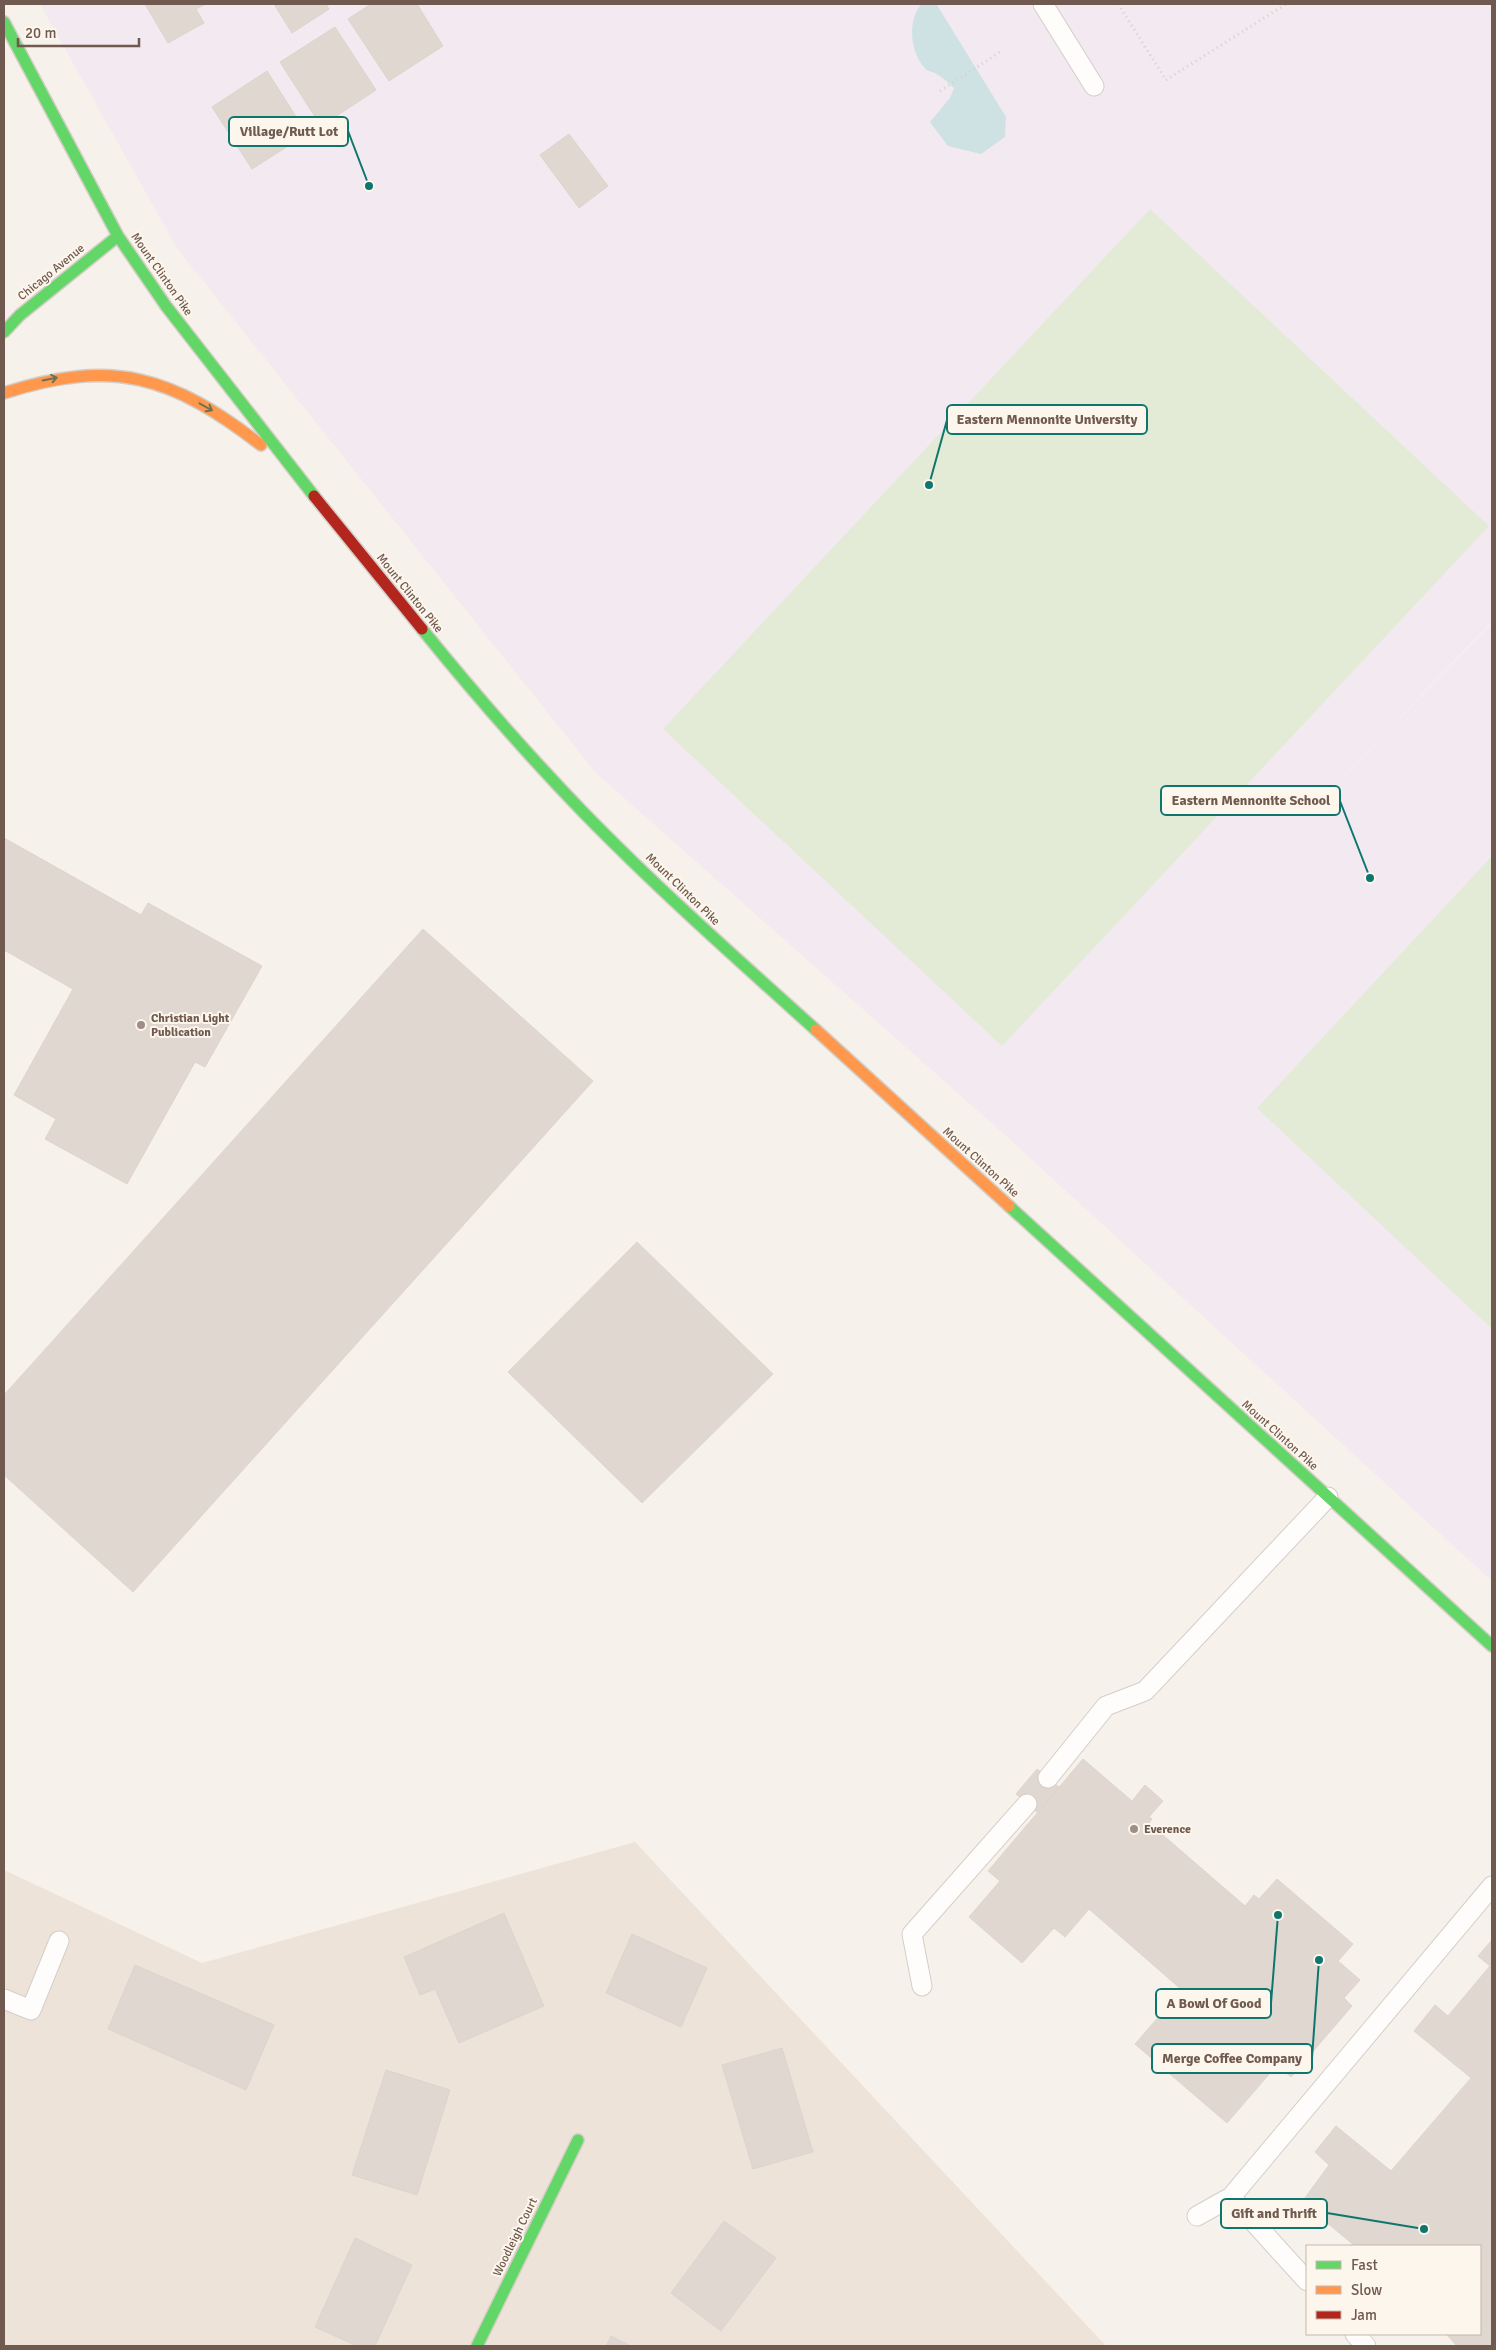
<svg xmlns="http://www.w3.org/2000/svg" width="1496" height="2350" font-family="Signika,sans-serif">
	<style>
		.residential { fill: #eee3d8 }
		.education { fill: #f2e9f1 }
		.green { fill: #e3ebd6 }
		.water { fill: #cee2e4 }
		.building { fill: #dfd7d0; stroke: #ded4cd }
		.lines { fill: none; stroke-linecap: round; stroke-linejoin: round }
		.lane-casing { stroke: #d5cec8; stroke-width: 21 }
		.fast-casing { stroke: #d3cdc6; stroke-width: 14 }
		.slow-casing { stroke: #d3cdc6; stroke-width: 14 }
		.jam-casing { stroke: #d3cdc6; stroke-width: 14 }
		.path { stroke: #d7d0cb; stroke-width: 3; stroke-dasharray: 1 4; stroke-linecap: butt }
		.lane { stroke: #fefdfc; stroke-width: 19 }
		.fast { stroke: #63d668; stroke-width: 11 }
		.slow { stroke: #ff974d; stroke-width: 11 }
		.jam { stroke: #b3261e; stroke-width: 11 }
		.oneway { stroke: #6d7253 }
		.poi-dot { fill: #9f8e85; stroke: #fdf6ec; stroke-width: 2 }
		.labels { text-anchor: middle; stroke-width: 4; stroke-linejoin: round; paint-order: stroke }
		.street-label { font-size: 12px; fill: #70594e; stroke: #fdf6ec }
		.poi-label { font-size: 12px; font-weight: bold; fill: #70594e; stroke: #fdf6ec; text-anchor: start }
		.leader { fill: none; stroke: #0f766e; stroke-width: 2 }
		.callout-dot { fill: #0f766e; stroke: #fdf6ec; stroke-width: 2 }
		.callout { fill: #fdf6ec; stroke: #0f766e; stroke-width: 2 }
		.callout-label { font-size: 14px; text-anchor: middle; font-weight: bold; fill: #70594e }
	</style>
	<rect width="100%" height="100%" fill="#f6f1ea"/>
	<path class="residential" d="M635,1842l471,504h-1102v-476l198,93z"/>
	<path class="education" d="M40,4h1452v617l-254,266 254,-264v958l-489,-448 -407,-360 -419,-525z"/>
	<path class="green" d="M1150,209l339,317 -487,520 -339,-317z
		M1492,856v473l-235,-221z"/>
	<path class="water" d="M922,4l15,1 69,112 -1,20 -24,17 -33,-8 -18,-24 20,-24 4,-10c-6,-6 -12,-11 -19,-15 -3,-1 -8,-2 -10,-5 -15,-15 -18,-50 -3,-64z"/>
	<path class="building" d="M145,4h61l-10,5 8,14 -36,20z
		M274,4h52l3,5 -37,24z
		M371,4h46l26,42 -54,35 -41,-62z
		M335,27l41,63 -55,36 -41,-64z
		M267,71l40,63 -55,35 -40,-62z
		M569,134l39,52 -29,22 -39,-53z
		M4,838l137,77 7,-12 114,63 -57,101 -10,-5 -68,122 -82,-45 11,-20 -42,-24 59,-106 -69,-39z
		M423,929l170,152 -460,511 -129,-117v-80z
		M637,1242l136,132 -131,129 -134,-131z
		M1083,1759l49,42 13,-16 18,16 -14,16 3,2 -3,4 96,83 9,-11 5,4 18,-20 76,65 -15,17 22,19 -16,18 8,8 -61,71 -14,-12 -50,58 -92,-79 47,-54 -93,-81 -24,28 -11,-9 -32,35 -53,-46 31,-36 -12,-10z
		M1037,1769l22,18 -21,26 -22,-19z
		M504,1913l40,93 -85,37 -24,-54 -15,6 -16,-38z
		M632,1934l75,34 -26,59 -75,-34z
		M1492,1940v406h-35l-11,-12h34v-88h-125l-53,-44 27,-37 -14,-13 21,-26 55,45 80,-93 -57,-47 21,-26 13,11 42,-50 -12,-10z
		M135,1965l139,60 -28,65 -138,-61z
		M782,2048l31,104 -60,17 -31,-104z
		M386,2070l64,20 -33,105 -65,-20z
		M724,2221l52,37 -55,73 -50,-38z
		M355,2238l57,27 -37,81h-18l-42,-19z
		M611,2336l20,10h-25z"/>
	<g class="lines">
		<g class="lane-casing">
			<path id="lane" d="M1043,4l51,82
				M1048,1778l58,-72 39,-15 183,-194
				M922,1986l-10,-52 115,-130
				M4,1999l27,11 28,-69
				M1197,2216l34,-19
				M1307,2281l-76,-84 261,-311
				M1355,2334l11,12"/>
		</g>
		<g class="fast-casing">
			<path id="fast" d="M4,22l114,214 48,70 148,190
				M4,332l16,-17 98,-79
				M422,629c51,63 105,125 161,183 74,76 154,147 233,218
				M1009,1206l483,440
				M477,2346l101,-206"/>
		</g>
		<g class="slow-casing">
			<path id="slow" d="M4,393c109,-35 168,-17 257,52
				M816,1030l193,176"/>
		</g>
		<g class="jam-casing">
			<path id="jam" d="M314,496l108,133"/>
		</g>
		<path class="path" d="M1118,4l48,76 120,-76
			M940,91l60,-39"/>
		<use href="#lane" class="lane"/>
		<use href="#fast" class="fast"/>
		<use href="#slow" class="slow"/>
		<use href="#jam" class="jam"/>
	</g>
	<defs><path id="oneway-shaft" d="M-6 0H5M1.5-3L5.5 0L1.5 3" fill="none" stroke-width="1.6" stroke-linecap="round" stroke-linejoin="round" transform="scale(1.25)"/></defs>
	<g class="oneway">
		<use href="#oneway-shaft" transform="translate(50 379) rotate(-12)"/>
		<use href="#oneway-shaft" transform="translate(206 407) rotate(29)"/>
	</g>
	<g class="poi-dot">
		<circle cx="141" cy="1025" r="5"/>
		<circle cx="1134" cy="1829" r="5"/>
	</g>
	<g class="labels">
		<g class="street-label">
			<text transform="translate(51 272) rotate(-39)" y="4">Chicago Avenue</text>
			<text transform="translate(162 274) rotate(55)" y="4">Mount Clinton Pike</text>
			<text transform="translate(410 593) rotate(51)" y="4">Mount Clinton Pike</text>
			<text transform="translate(683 889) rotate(44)" y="4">Mount Clinton Pike</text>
			<text transform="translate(981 1162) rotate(42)" y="4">Mount Clinton Pike</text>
			<text transform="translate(1280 1435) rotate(42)" y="4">Mount Clinton Pike</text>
			<text transform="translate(515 2237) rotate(-64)" y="4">Woodleigh Court</text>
		</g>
		<g class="poi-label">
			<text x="151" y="1022">Christian Light<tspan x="151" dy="14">Publication</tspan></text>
			<text x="1144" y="1833">Everence</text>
		</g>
	</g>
	<path class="leader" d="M369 186L348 131M929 485L947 420M1370 878L1340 801M1278 1915L1271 2003M1319 1960L1312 2058M1424 2229L1327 2213"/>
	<g class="callout-dot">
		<circle cx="369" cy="186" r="5"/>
		<circle cx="929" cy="485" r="5"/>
		<circle cx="1370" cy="878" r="5"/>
		<circle cx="1278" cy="1915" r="5"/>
		<circle cx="1319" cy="1960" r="5"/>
		<circle cx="1424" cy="2229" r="5"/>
	</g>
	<g class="callout">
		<rect x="229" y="117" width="119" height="29" rx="5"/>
		<rect x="947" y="405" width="200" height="29" rx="5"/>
		<rect x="1161" y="786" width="179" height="29" rx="5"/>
		<rect x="1156" y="1989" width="115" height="29" rx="5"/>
		<rect x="1152" y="2044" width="160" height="29" rx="5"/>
		<rect x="1221" y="2199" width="106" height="29" rx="5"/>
	</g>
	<g class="callout-label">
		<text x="289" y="136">Village/Rutt Lot</text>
		<text x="1047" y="424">Eastern Mennonite University</text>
		<text x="1251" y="805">Eastern Mennonite School</text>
		<text x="1214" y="2008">A Bowl Of Good</text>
		<text x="1232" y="2063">Merge Coffee Company</text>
		<text x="1274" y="2218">Gift and Thrift</text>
	</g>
	<rect width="1496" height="2350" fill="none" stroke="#70594e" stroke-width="10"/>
	<rect x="1306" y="2245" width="175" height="90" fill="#fdf6ec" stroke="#c5b7ad"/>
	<rect x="1316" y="2261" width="25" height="8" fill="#63d668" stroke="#c5b7ad"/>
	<text x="1351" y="2270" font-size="15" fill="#70594e">Fast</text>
	<rect x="1316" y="2286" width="25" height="8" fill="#ff974d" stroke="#c5b7ad"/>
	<text x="1351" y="2295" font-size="15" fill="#70594e">Slow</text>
	<rect x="1316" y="2311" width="25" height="8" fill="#b3261e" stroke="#c5b7ad"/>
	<text x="1351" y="2320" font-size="15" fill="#70594e">Jam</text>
	<path d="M18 38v8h121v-8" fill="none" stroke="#70594e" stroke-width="2.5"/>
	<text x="25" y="38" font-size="15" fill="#70594e" stroke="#fdf6ec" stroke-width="4" paint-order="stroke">20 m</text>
</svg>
